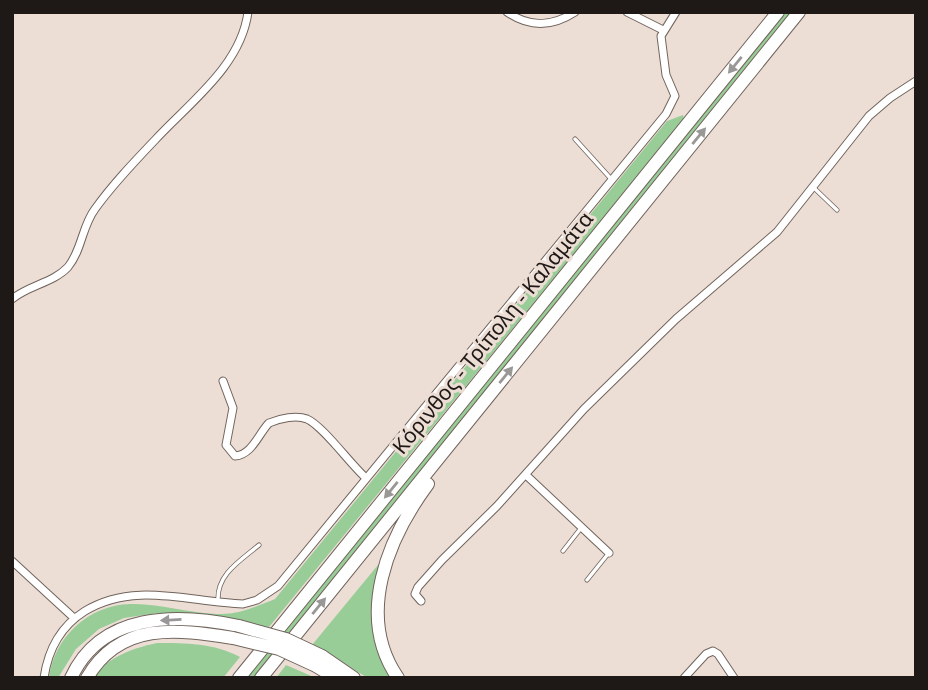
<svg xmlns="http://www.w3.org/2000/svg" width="928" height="690" font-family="'Noto Sans',sans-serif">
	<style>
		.green { fill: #99cd98 }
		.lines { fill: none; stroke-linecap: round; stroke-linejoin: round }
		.service-casing { stroke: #70645c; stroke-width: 5 }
		.minor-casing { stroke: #70645c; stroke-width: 9 }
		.motorway-casing { stroke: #70645c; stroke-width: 14 }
		.service { stroke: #fff; stroke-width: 3.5 }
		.minor { stroke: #fff; stroke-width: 7 }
		.motorway { stroke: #fff; stroke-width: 12 }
		.motorway-bridge-casing { stroke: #70645c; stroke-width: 14; stroke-linecap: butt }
		.motorway-bridge { stroke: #fff; stroke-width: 12 }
		.oneway { fill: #9a9896 }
		.labels { text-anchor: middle; stroke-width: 6; stroke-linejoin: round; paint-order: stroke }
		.street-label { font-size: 21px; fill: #1e1916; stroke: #edded5 }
	</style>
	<rect width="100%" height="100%" fill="#edded5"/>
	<path class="green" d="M786,12h5l-538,666h-6z
		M683,115l1,4 -415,508 -111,-14 -34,5 -25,11 -23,20 -18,29h-9c5,-41 40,-73 81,-74 29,-1 58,9 87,10 21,1 38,-7 58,-15l392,-478z
		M387,554l-11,44 18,80h-26l-56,-33z
		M157,643c29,0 57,0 83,14l-17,21h-132c19,-21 38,-29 66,-35z
		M286,665l30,13h-40z"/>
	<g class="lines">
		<g class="service-casing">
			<path id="service" d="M575,139l37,41
				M813,187l24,23
				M563,551l18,-23
				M587,580l21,-26
				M218,600c-1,-26 22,-39 41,-55"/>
		</g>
		<g class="minor-casing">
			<path id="minor" d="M507,12c23,16 45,15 68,0
				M627,12l36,18
				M12,299c17,-14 41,-16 56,-32 14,-17 14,-41 27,-58 17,-24 39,-47 60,-69 34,-37 86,-74 93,-128
				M223,381l10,27 -7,37 9,11c17,-1 24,-23 34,-33 11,-5 28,-8 38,-4 16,7 44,46 59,59
				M526,475l83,78
				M12,561l62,57
				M421,601l-6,-7 3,-7 24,-27 55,-54 87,-97 92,-90 101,-87 92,-116 21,-18 26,-17
				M44,678c4,-28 17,-52 41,-67 49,-30 104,-9 158,-7l14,-4 21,-14 388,-472 9,-18 -9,-21 -5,-39 15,-24
				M684,678l22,-24 7,-3 5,3 16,24"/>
		</g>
		<g class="motorway-casing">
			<path id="motorway" d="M322,656l32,22
				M316,666l20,12
				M71,678c30,-66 106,-65 168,-52
				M87,678c33,-57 90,-49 146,-40
				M239,678l539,-666
				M261,678l538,-666
				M398,678c-43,-62 -10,-140 30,-194"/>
		</g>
		<use href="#service" class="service"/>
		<use href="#minor" class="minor"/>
		<use href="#motorway" class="motorway"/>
		<g class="motorway-bridge-casing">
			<path id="motorway-bridge" d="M239,626l47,13 36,17
				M233,638l46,11 37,17"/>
		</g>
		<use href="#motorway-bridge" class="motorway-bridge"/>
	</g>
	<defs><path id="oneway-solid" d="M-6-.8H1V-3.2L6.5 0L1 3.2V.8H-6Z" transform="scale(1.75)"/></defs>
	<g class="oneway">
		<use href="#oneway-solid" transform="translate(735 65) rotate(129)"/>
		<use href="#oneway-solid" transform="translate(699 136) rotate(-51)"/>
		<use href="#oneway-solid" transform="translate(506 375) rotate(-51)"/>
		<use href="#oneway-solid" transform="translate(391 490) rotate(129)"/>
		<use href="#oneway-solid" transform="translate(319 606) rotate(-51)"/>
		<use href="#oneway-solid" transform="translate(171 620) rotate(177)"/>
	</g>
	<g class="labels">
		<g class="street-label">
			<text transform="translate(493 333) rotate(-51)" y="7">Κόρινθος - Τρίπολη - Καλαμάτα</text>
		</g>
	</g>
	<rect width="928" height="690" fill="none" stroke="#1e1916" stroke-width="28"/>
</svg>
